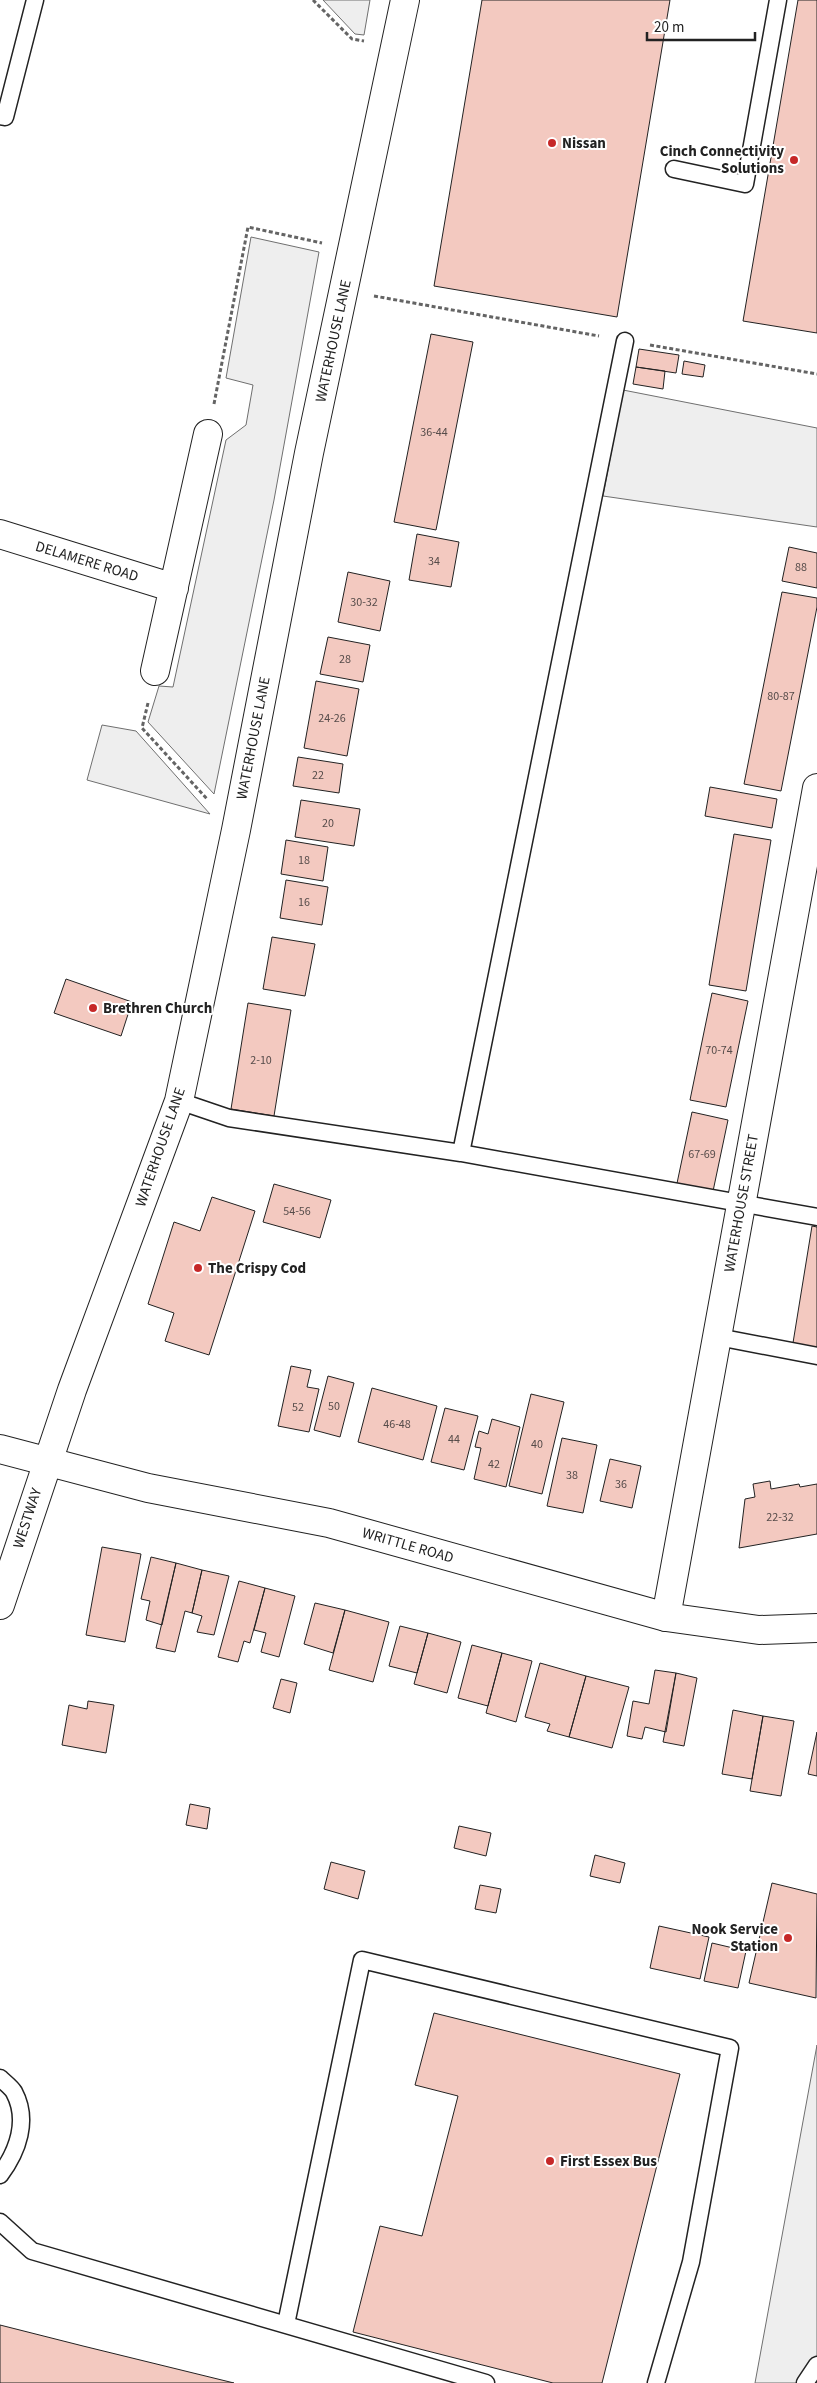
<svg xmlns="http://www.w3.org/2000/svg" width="817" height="2383" font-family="'Source Sans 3',sans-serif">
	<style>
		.green { fill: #eee; stroke: #6f6f6f }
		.building { fill: #f3c9c0; stroke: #222 }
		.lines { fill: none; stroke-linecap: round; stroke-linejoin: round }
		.lane-casing { stroke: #222; stroke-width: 19 }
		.street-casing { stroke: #222; stroke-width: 30 }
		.secondary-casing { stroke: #222; stroke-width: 30 }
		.primary-casing { stroke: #222; stroke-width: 30 }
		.path { stroke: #646464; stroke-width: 3; stroke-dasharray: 4 2.5; stroke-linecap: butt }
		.lane { stroke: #fff; stroke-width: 16 }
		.street { stroke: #fff; stroke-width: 28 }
		.secondary { stroke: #fff; stroke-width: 28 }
		.primary { stroke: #fff; stroke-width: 28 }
		.poi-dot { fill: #c62828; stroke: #fff; stroke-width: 2 }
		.labels { text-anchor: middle; stroke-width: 4; stroke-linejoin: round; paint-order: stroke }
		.number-label { font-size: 12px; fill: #564c4a }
		.poi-label { font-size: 15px; font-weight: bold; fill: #222; stroke: #fff; text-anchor: start }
		.street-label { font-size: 15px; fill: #222; stroke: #fff }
	</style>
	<rect width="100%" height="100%" fill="#fff"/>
	<path class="green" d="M323,0h47l-6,35 -9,-1z
		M251,237l68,15 -45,248 -60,294 -66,-72 11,-36 14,1 53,-247 20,-15 7,-40 -27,-7z
		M623,390l194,38v99l-214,-31z
		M102,725l34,6 74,83 -123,-34z
		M817,2045v338h-62z"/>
	<path class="building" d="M482,0h188l-53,317 -183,-31z
		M798,0h19v333l-74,-12z
		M431,334l42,8 -37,188 -42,-8z
		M639,349l40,6 -3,18 -40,-6z
		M684,361l21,4 -2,12 -21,-3z
		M636,367l29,4 -2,18 -30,-5z
		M417,534l42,8 -8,45 -42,-7z
		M789,547l28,6v35l-35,-7z
		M348,572l42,9 -10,50 -42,-9z
		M782,592l35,6v9l-36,184 -37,-7z
		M328,637l42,8 -7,37 -43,-8z
		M316,681l43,8 -12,67 -43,-8z
		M298,757l45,7 -4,29 -46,-7z
		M710,787l67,12 -5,29 -67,-12z
		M301,800l59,9 -6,37 -59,-9z
		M734,834l37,6 -25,151 -37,-6z
		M286,840l42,7 -5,34 -42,-7z
		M286,880l42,7 -6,38 -42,-7z
		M272,937l43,7 -10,52 -42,-7z
		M66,979l66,23 -11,34 -67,-23z
		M712,993l36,8 -22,106 -36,-7z
		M248,1003l43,7 -17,106 -43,-7z
		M692,1112l36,8 -16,76 -36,-8z
		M274,1184l57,16 -11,38 -57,-16z
		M212,1197l43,14 -46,144 -44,-14 9,-28 -26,-9 26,-82 26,9z
		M812,1226l5,1v126l-25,-4z
		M291,1366l20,4 -4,17 12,2 -10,43 -31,-6z
		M328,1376l26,7 -14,54 -26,-7z
		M372,1388l65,18 -14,54 -65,-18z
		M531,1394l33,8 -22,92 -33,-8z
		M445,1408l33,8 -14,54 -33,-8z
		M492,1419l28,8 -14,60 -32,-8 7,-31 -6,-1 4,-16 9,3z
		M562,1438l35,7 -14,68 -36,-7z
		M610,1459l31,7 -9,42 -32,-7z
		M770,1481l1,8 28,-5 1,3 17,-3v50l-78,14 6,-49 10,-2 -2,-13z
		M102,1547l39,7 -16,88 -39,-7z
		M151,1557l25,6 -14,62 -16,-5 4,-19 -9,-2z
		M176,1563l26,7 -10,43 -7,-2 -10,41 -19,-4z
		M202,1570l27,6 -15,59 -17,-3 5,-16 -10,-3z
		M239,1581l26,7 -15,55 -6,-2 -6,21 -20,-5z
		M265,1588l30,8 -16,61 -18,-5 5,-19 -12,-3z
		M315,1603l30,7 -12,43 -29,-9z
		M345,1610l44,12 -16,60 -44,-12z
		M400,1626l28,7 -11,40 -28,-7z
		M428,1633l33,9 -14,51 -33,-9z
		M472,1645l30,8 -14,53 -30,-8z
		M502,1653l30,8 -16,61 -30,-9z
		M540,1663l46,13 -17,61 -22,-6 3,-7 -25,-7z
		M655,1670l21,3 -10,59 -21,-5 -3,12 -15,-3 6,-35 16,3z
		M676,1673l21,5 -13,68 -21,-4z
		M586,1676l43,11 -17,61 -43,-11z
		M281,1679l16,4 -7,30 -17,-5z
		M88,1701l26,4 -8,48 -44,-8 7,-40 18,4z
		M733,1710l30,6 -11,63 -30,-5z
		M763,1716l31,5 -13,75 -31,-5z
		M817,1732v44l-9,-2z
		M190,1804l20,4 -3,21 -21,-4z
		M459,1826l32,7 -5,23 -32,-8z
		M595,1855l30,8 -5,20 -30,-7z
		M331,1862l34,9 -7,28 -34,-10z
		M772,1883l45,11 -1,104 -67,-15z
		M480,1885l21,4 -5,24 -21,-4z
		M659,1926l50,11 -9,42 -50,-11z
		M712,1943l34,8 -8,37 -34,-7z
		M434,2013l246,61 -78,309h-49l-200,-51 27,-106 42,10 36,-140 -43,-11z
		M0,2325l83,21 151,37h-234z"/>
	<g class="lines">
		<g class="lane-casing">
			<path id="lane" d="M0,116l5,1 30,-117
				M674,169l71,15 33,-184
				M179,1101l50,17 232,35 356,64
				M461,1153l164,-812
				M718,1337l99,19
				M0,2078c4,4 11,9 14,14 15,28 4,59 -14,83
				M0,2222l32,29 454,132
				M286,2324l76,-364 368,88 -39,214 -35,121
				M805,2383l12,-18"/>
		</g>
		<g class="street-casing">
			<path id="street" d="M0,534l174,54
				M155,671l53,-237
				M666,1617l151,-829"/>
		</g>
		<g class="secondary-casing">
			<path id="secondary" d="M0,1449l148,39 181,35 337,94 93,13 58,-2"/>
		</g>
		<g class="primary-casing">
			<path id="primary" d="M0,1605l72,-215 107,-289 57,-271 73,-377 96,-453"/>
		</g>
		<path class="path" d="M313,0l39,39 12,2
			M374,296l225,40
			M650,345l167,29
			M214,404l34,-177 74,16
			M148,703l-6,25 66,72"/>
		<use href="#lane" class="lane"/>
		<use href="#street" class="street"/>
		<use href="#secondary" class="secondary"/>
		<use href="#primary" class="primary"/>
	</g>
	<g class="poi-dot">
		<circle cx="552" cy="143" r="5"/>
		<circle cx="794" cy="160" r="5"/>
		<circle cx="93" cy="1008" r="5"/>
		<circle cx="198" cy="1268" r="5"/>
		<circle cx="788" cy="1938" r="5"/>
		<circle cx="550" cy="2161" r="5"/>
	</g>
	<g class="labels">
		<g class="number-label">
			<text x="434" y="436">36-44</text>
			<text x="434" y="565">34</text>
			<text x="801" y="571">88</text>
			<text x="364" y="606">30-32</text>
			<text x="345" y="663">28</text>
			<text x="781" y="700">80-87</text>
			<text x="332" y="722">24-26</text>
			<text x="318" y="779">22</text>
			<text x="328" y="827">20</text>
			<text x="304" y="864">18</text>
			<text x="304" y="906">16</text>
			<text x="719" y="1054">70-74</text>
			<text x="261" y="1064">2-10</text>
			<text x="702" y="1158">67-69</text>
			<text x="297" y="1215">54-56</text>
			<text x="334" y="1410">50</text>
			<text x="298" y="1411">52</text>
			<text x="397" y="1428">46-48</text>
			<text x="454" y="1443">44</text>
			<text x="537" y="1448">40</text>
			<text x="494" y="1468">42</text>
			<text x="572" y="1479">38</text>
			<text x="621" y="1488">36</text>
			<text x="780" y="1521">22-32</text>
		</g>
		<g class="poi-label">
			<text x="562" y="148">Nissan</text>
			<text x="784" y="156" text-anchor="end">Cinch Connectivity<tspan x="784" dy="17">Solutions</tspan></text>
			<text x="103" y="1013">Brethren Church</text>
			<text x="208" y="1273">The Crispy Cod</text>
			<text x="778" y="1934" text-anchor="end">Nook Service<tspan x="778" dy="17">Station</tspan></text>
			<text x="560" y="2166">First Essex Bus</text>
		</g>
		<g class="street-label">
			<text transform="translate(333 341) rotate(-78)" y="5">WATERHOUSE LANE</text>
			<text transform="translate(87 561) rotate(17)" y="5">DELAMERE ROAD</text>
			<text transform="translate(253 738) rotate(-79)" y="5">WATERHOUSE LANE</text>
			<text transform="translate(160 1147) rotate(-71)" y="5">WATERHOUSE LANE</text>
			<text transform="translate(741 1203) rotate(-80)" y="5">WATERHOUSE STREET</text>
			<text transform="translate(27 1518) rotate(-72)" y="5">WESTWAY</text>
			<text transform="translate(408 1545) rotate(16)" y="5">WRITTLE ROAD</text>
		</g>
	</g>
	<path d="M647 32v8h108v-8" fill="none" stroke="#222222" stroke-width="2.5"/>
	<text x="654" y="32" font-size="15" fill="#222222" stroke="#ffffff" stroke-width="4" paint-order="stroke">20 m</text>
</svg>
